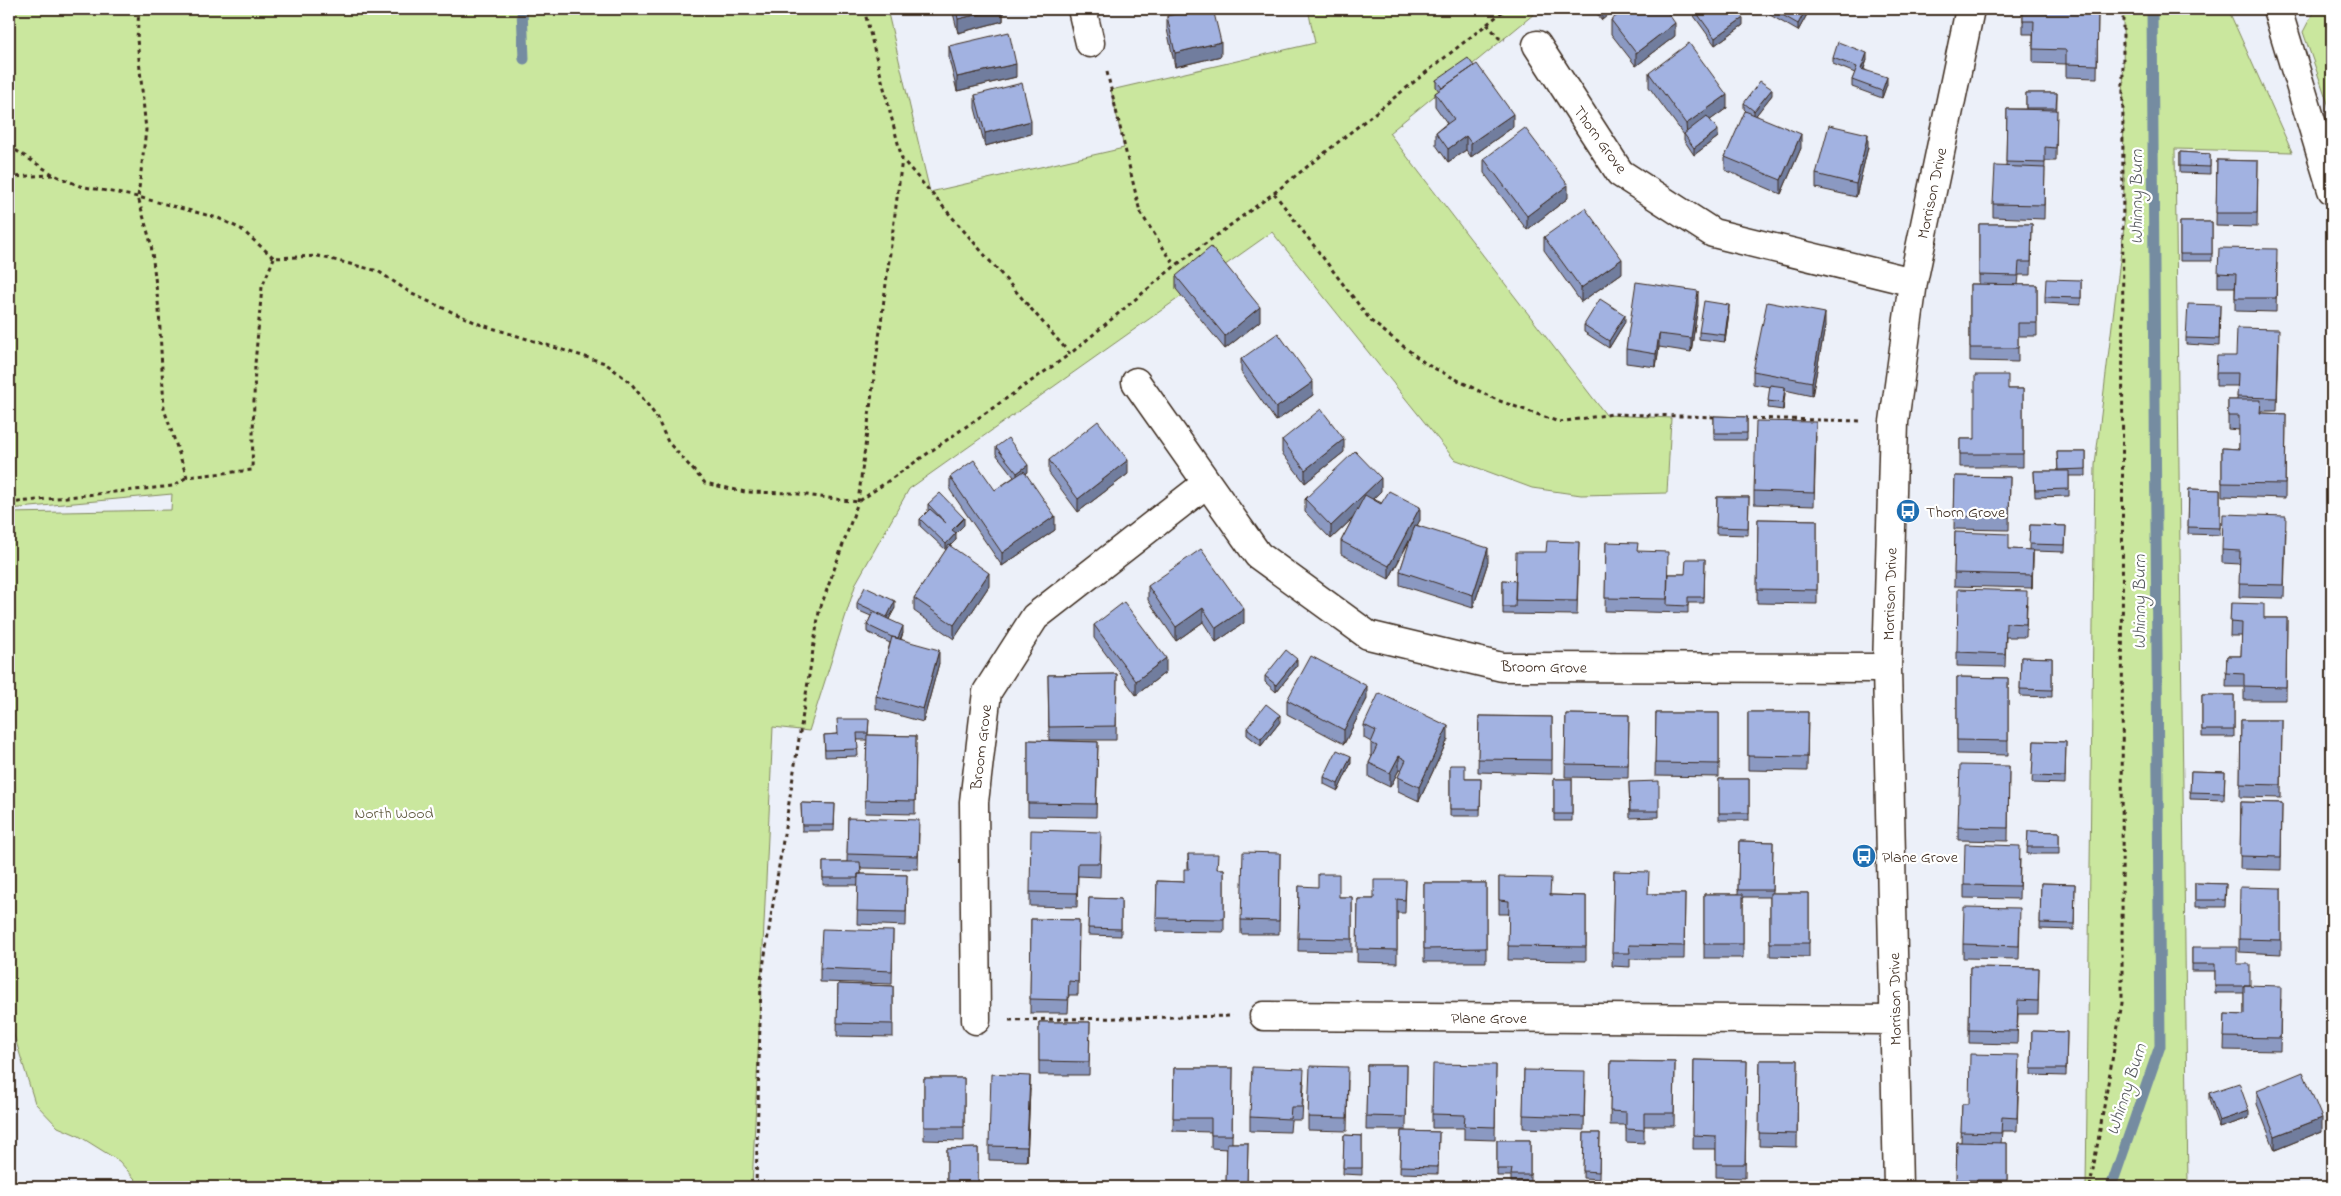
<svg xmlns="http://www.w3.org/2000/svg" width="2341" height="1196" font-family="'Indie Flower',sans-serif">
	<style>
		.green { fill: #cae79e; stroke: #82885e }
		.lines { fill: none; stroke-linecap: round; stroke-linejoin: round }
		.stream { stroke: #748ca1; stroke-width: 11 }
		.street-casing { stroke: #3b2a1e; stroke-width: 31 }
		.path { stroke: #3b2a1e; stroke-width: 3; stroke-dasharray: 4 4; stroke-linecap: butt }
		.street { stroke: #fff; stroke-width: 28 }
		.wall { fill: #8b99c2; stroke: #3b2a1e }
		.shaded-wall { fill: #717d9e; stroke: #3b2a1e }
		.building { fill: #a2b2e1; stroke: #3b2a1e }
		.labels { text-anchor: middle; stroke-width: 4.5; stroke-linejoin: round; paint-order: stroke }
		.street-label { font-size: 16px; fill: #3b2a1e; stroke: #fff }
		.poi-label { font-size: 16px; fill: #3b2a1e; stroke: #fff; text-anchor: start }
		.park-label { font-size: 16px; fill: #5f593e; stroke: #fff }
		.water-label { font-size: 18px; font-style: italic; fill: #585b5f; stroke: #fff }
	</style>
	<rect width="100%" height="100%" fill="#ecf0f9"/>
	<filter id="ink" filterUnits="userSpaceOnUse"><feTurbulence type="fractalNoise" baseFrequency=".02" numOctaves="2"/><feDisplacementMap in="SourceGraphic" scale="10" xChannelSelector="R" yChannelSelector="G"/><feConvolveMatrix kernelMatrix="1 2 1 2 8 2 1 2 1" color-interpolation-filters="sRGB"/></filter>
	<g filter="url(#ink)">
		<path class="green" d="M9,9h878l43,183 194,-44 -13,-58 204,-47 -7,-34h232l-151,124 217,282 65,3 -4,75 -86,2 -49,-7 -78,-29 -182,-227 -363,257 -53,94 -47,148 -36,-4 -21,460h-610l-23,-26 -40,-25 -21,-9 -23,-24 -26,-84v-506l162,-3 1,-16 -163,15z
			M2123,9h105l64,143 -117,-3 13,1038h-102l9,-723 29,-237z
			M2315,9h17v106l-29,-83z"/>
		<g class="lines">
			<path class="stream" d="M522,9l2,50
				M2111,1187l49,-141 -8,-1037"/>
			<g class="street-casing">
				<path id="street" d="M1082,9l8,34
					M2277,9l55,181
					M1537,45l83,128 93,60 200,49
					M1136,382l122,173 110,80 134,32 385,1
					M1264,1016l630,4
					M976,1020l-2,-218 13,-110 48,-75 172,-134
					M1898,1187l-11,-519 7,-246 19,-140 57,-273"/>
			</g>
			<path class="path" d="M139,9l-2,30 9,91 -8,67 13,47 8,66 5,99 23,68 65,-7 3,-106 7,-77 12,-29
				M864,9l38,150 168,195 105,-88 99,-73 232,-184
				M1487,24l12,14 6,1
				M1107,72l33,140 35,54
				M9,146l45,29 26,11 58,11 80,21 23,11 33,29 44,-2 60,15 34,23 67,30 126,39 26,20 25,33 12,26 37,41 40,9 46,1 67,9 212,-148
				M9,177l44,-2
				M1274,193l97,128 55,43 71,36 62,22 54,-8 104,3
				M1744,418l118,3
				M9,503l164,-17 14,-9
				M1009,1020l224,-4
				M756,1187l5,-207 58,-368 39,-110 44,-343
				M2090,1187l32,-184 1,-994"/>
			<use href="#street" class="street"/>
		</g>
		<path class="wall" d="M952,9h51v12l-45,12z
			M1593,9h22l-13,11z
			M1694,9l49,16 -28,20 -21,-29z
			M1770,9h40l-12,22 -28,-16z
			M1869,9h10l-1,3z
			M2023,9h75l-1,69 -31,-1v-13l-33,-1v-29h-10z
			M1167,16l54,40 -46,11 -8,-38z
			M1611,20l64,16 -39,30 -25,-32z
			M949,46l67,31 -59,14 -8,-32z
			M1833,58l34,2 -3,9 23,15 -5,14 -30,-11v-7l3,-7 -22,-9z
			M1649,73l78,35 -17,12 8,17 -24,18 -10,-15v-5l-35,-48z
			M1436,80l77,47 -42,30 -5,-7 -18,12 -12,-17v-13l11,-9 -12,-17v-13l4,-2 -3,-4z
			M2026,93h31l-1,68h-11l-1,58 -51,-2v-13l13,-37 1,-58h19z
			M975,95l56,39 -46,12 -10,-38z
			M1772,95l-16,20 45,33 -20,46 -56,-24v-13l21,-46 -2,-2v-6z
			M1868,147l-12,50 -40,-9v-14z
			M2180,152l30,2v20l-30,-1z
			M1484,159l84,39 -41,32 -43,-57z
			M2217,160l41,1 -1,66 -41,-1z
			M2180,222h32v39h-32z
			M1979,224h53l-1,51h-12l-1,10h19v51h-19v26l-48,-1v-77h9z
			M1544,237l78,36 -41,29 -37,-52z
			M2277,263l-1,49 -41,-1v-24h-17v-14z
			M1176,276l84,45 -35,28 -49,-60z
			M2081,280v25l-36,-2v-6z
			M1698,305l-7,47 -32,-5 -3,20 -30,-4v-14z
			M2220,305l-1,41 -33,-2v-6z
			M1729,312l-4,30 -26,-3v-7z
			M1625,322l-16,26 -25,-16v-7z
			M1825,327l-13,69 -27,-6 -2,20 -15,-2 2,-21 -17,-3v-13z
			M2279,342l-2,69h-16v2l25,1 -1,84 -63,-2v-48l17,1v-19l-11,-1v-29h9l1,-14h-22v-13l20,-17z
			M1241,359l72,36 -37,26 -35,-49z
			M2008,389h15v78h-63v-28h15z
			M1714,416l33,1v23h-33z
			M1816,436l-2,70 -60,-2v-13z
			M1282,440l62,12 -39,31 -23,-30z
			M996,447l32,25 -2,2 29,56 -53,36 -52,-76v-13l45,13 19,-13 -18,-23z
			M2057,452h29v24h-17v20l-34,1 -1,-26h24z
			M1049,460l79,14 -50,38 -29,-39z
			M1955,476l55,1 -1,53 -55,-1z
			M2189,489l31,1v45l-32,-1z
			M1381,491l-8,8 47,21 -3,5 71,37 -15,46 -73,-23v-14l12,-35 -23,43 -48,-25v-13l12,-23 -22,21 -26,-27v-13z
			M1717,497h32l-1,38 -32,-1z
			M928,504l36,21 -9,8 1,7 -6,6 39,40 -35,53 -40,-28v-13l32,-48 -26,-24v-7l8,-8z
			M1758,519l59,1v84l-60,-1z
			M2030,525l36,1 -1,26 -32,-1 -1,37 -78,-2 1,-54 54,17 20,1z
			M2286,529l-2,69 -45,-1 1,-33 -18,-1v-13z
			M1579,542l-2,73 -74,-1v-34l13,1 30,-29z
			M1606,542l62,32h17l20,-15 -1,44h-16v10l-83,-2z
			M1148,586l96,37 -28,19 -13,-20 -27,19 -28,-41z
			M857,603l38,5 -6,11 14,14 -2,6 38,24 -16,59 -47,-13v-13l14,-53 -23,-11v-7l4,-9 -14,-6z
			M2231,603l33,15h23l-1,82h-42v-13h-18l1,-31h14l1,-20h-12z
			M2027,604l-1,33h-20l-1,30 -48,-1v-14z
			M1094,625l72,47 -30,23 -42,-57z
			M2021,657l31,1v39l-32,-1z
			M1297,666l-21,26 -11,-10v-6z
			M1117,674l-1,66h-67l-1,-65z
			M1957,677l51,1v77l-51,-1z
			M2202,695h32v42h-32z
			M1367,699l-23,45 -57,-30v-14z
			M1748,712h60l-1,59 -59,-1z
			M1656,713h63v64l-64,-1z
			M1566,714l63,1 -1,63 -63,-1z
			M1479,716l73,1v57l-74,-2z
			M869,719l-1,16 48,1 -1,78 -50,-1 2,-73h-10l1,16 -33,1 -1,-22 13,-1z
			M2241,720h41l-1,78 -41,-1z
			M1280,722l-19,24 -14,-11v-7z
			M1364,725l84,14 -29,62 -21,-10v-14l3,-6 -2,-1 -9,17 -21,-10v-14l3,-6 -1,-1v-14l-7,-4z
			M1028,740l70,2 -2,75 -68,-1z
			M2034,741l32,1 -1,42 -33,-1z
			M1351,763l-13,28 -14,-7v-7z
			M1450,765l15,14h16l-1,37h-30z
			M2009,766l-1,75 -50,-1v-13z
			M2191,771l34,1 -1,28 -34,-1z
			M1554,779h18v42h-18z
			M1719,779h30v41h-30z
			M1629,782l30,29v6l-29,1z
			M2241,802l41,1 -1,67 -41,-1z
			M801,803l34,1 -1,27h-32z
			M848,818l71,15 -1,36 -57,-1v6l46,1 -1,51 -49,-2 1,-39h-35v-23h24z
			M2028,831l31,1v22h-32z
			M1739,841l34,1 -1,51h37v64l-39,-1v-59h-27v61h-39v-64h34z
			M1101,845l-1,32 -22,-1 -1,31 -47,-1v-14z
			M1280,853l-1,81h-38v-14z
			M1188,854l30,15h6v63l-68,-1 1,-50 27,1 4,-13z
			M2020,859l-1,40 -55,-1v-13z
			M1614,871l34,23h37l-1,65h-54v8l-18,-1z
			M1499,877l52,18 35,1v65l-78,-1 1,-46h-10z
			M1406,880l-1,33h-8v50l-40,-1 1,-63h16z
			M1424,883h62v79h-62z
			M2041,883l34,1 -1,46 -34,-1z
			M2195,883l31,1 -1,23h-30z
			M1299,886l40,11h13v55l-54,-1z
			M2281,888v66l-42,-2v-13z
			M1089,898l32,1v37l-33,-1z
			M1031,919l48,1 -1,75h-9l-1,18h-38z
			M2020,922l-1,37 -56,-1v-14z
			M893,931l-1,53 -72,-2v-14z
			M2192,947l45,17 13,21 31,14 -1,52 -56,-1 1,-36 19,1v-22h-29v-22h-23z
			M1970,967l69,1 -1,46h-20l-1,30 -48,-1z
			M838,984l55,2v51l-56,-1z
			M1039,1022h51l-1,53h-50z
			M2032,1031l35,1 -1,44 -35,-1z
			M1694,1060l53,1 -2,117 -29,-1v-28h-23z
			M1760,1060h38l-1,87 -38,-1z
			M1611,1061l64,1 -1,64h-30v17l-18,-1v-17h-16z
			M1367,1065h40l-1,65h-40z
			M1496,1065l-1,75 -31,-1v-11h-32v-14z
			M1174,1068h59l-1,75h16l-1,44h-21l1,-38 -16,-1v-16l-38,-1z
			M2019,1069l-2,62h-15l-1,12h6v44h-51l1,-45h4l1,-38h7z
			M1524,1070l61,14 -1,46 -61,-2z
			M924,1078h40v63l-40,-1z
			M1348,1080l-1,51 -39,-1v-13z
			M1304,1082l-2,38h-11l-1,12 -40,-1v-14z
			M1030,1089l-3,72 -38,-1v-14z
			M2257,1091l65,40 -47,19 -18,-46z
			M2209,1093l40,25 -30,10 -10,-28z
			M1401,1131l38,1 -1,42 -38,-1z
			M1584,1133h16l-1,46 -16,-1z
			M1344,1135l18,1v39l-19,-1z
			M1497,1140h33v42h-19v-6h-14z
			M978,1148v39h-31v-38z"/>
		<path class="shaded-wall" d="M1000,9h3v12l-45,12v-14z
			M1240,9h21l-21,4z
			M1602,9h13l-13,11z
			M1806,9h4l-12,22v-7z
			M1743,18v7l-28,20v-7z
			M1675,23v13l-39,30v-13z
			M1221,42v14l-46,11v-14z
			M1867,53v7l-6,15v-6z
			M1016,64v13l-59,14v-14z
			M1887,77v7l-5,14v-7z
			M1772,89v6l-18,23v-7z
			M1727,95v13l-40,29 -1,-13z
			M1513,114v13l-42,30v-14z
			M1031,121v13l-46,12v-13z
			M1718,130v7l-24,18v-7z
			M1801,134v14l-20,46v-14z
			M1868,134v13l-12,50v-13z
			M1466,136v14l-18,12v-13z
			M1568,185v13l-41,32v-14z
			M1622,259v14l-41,29v-14z
			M1698,291v14l-7,47v-14z
			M1729,305v7l-4,30v-7z
			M1260,307v14l-35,28v-13z
			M1825,313v14l-13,69v-14z
			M1625,315v7l-16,26v-7z
			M1659,334v13l-3,20v-13z
			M1313,382v13l-37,26v-13z
			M1785,387v7l-2,16v-7z
			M1344,439v13l-39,31v-13z
			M1128,460v14l-50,38v-13z
			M1028,465v7l-11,8v-7z
			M1381,478v13l-50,48v-13z
			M1420,507v13l-31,59v-13z
			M1055,516v14l-53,36v-13z
			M964,518v7l-12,12v-7z
			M956,533v7l-10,10v-6z
			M1488,548v14l-15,46v-13z
			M2033,550v13l-1,25v-13z
			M989,573v13l-35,53v-14z
			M895,601v7l-8,15v-6z
			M1203,608v14l-27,19v-14z
			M1244,609v14l-28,19v-14z
			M903,626v7l-6,13v-6z
			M939,650v13l-16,59v-13z
			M1166,658v14l-30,23v-14z
			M1297,659v7l-21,26v-7z
			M1367,686v13l-23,45v-14z
			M1280,715v7l-19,24v-7z
			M1448,726v13l-29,62v-14z
			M1351,756v7l-13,28v-7z
			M1399,756v14l-9,17v-14z
			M1030,1076v13l-3,72v-14z
			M2249,1111v7l-30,10v-7z
			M2322,1118v13l-47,19v-14z"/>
		<path class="building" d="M956,9h44l-42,10z
			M1197,9h16l8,33 -46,11 -8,-37z
			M1626,9h39l10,14 -39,30 -25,-33z
			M1694,9h42l7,9 -28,20z
			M1772,9h34l-8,15z
			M2023,9h75l-1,56 -31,-1v-14l-33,-1 1,-28h-11z
			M1009,32l7,32 -59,13 -8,-31z
			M1838,42l29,11 -6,16 26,8 -5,14 -30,-11 5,-13 -24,-9z
			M1689,43l38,52 -41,29 -37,-51z
			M1468,58l6,8 -32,22 -6,-8z
			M1477,64l36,50 -42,29 -5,-7 -18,13 -12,-17 18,-13 -19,-26z
			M1760,81l12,8 -18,22 -10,-8z
			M1022,83l9,38 -46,12 -10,-38z
			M2026,93h31l-1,15h-30z
			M2007,109l50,1 -1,38 -11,-1v16l-39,-1z
			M1745,111l56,23 -20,46 -56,-23z
			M1707,116l11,14 -24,18 -10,-14z
			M1829,125l39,9 -12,50 -40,-10z
			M1525,128l43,57 -41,31 -43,-57z
			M2180,152l30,2v13l-30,-1z
			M2217,160l41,1 -1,52h-41z
			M1995,166l50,2 -1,37 -51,-1z
			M1585,208l37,51 -41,29 -37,-51z
			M2180,222h32v32h-32z
			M1979,224h53l-1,38h-12l-1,14 -39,-1z
			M1211,247l49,60 -35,29 -49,-60z
			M2219,248l58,1 -1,49h-41l1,-24 -18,-1z
			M2046,279l35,1v18l-36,-1z
			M1636,282l62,9 -7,47 -32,-4 -3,20 -30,-5z
			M1970,284l67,1v38h-19v25h-48z
			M1600,299l25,16 -16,26 -25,-16z
			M1704,301l25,4 -4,30 -26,-3z
			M1767,302l58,11 -13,69 -59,-11z
			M2188,304l32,1 -1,34 -33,-1z
			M2237,328l42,1 -2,69 -40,-1 1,-24h-22l1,-17h19z
			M1278,333l35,49 -37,26 -35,-49z
			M1975,375h33v14h15v65h-63v-15h15z
			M1770,385l15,2 -2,16 -15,-2z
			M2228,400h33l-1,13 26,1 -1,70 -63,-1v-35l17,1v-33h-11z
			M1321,409l23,30 -39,31 -23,-30z
			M1714,416l33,1v16h-33z
			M1098,421l30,39 -50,39 -29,-39z
			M1756,421l60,1 -2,71 -60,-2z
			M1008,438l20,27 -11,8 -21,-26z
			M1355,451l26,27 -50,48 -26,-27z
			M2057,452h29v17l-28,1z
			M974,460l21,30 29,-19 31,45 -53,37 -52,-76z
			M2034,471h35v18l-34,1z
			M1955,476l55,1 -1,40 -55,-1z
			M2189,489l31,1v38l-32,-1z
			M1389,491l31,16 -31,59 -48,-25 24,-46 16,9z
			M940,493l24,25 -12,12 4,3 -10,11 -26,-25 10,-10 16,14 -18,-19z
			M1717,497h32l-1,31 -32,-1z
			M2223,514l63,2 -2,69 -45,-1 1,-33 -18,-1z
			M1758,519l59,1v70l-60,-1z
			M1415,525l73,23 -15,47 -73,-24z
			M2030,525l36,1 -1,19 -36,-1z
			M1955,532l54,2v15l24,1 -1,25 -78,-2z
			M1547,541l32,1 -2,59 -62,-1 1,-48h30z
			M1606,542l32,1 -1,8 31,1 -1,47 -62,-1z
			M949,545l40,28 -35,52 -40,-27z
			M1201,549l43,60 -28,19 -13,-20 -27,19 -28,-41z
			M1686,559h19l-1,38h-16v9l-21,-1 1,-31h17z
			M1503,580l13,1 -1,26h-12z
			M865,587l30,14 -8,16 -30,-14z
			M1958,589l69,2 -1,33 -20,-1 -1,31 -48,-2z
			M1124,602l42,56 -30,23 -42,-56z
			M2231,603l33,1v14h23l-1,69 -42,-1v-12l-18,-1 1,-17h14l1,-33 -12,-1z
			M873,612l30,14 -5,12 -6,-1 -25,-12z
			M892,637l47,13 -16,59 -47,-13z
			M1286,650l11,9 -21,26 -11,-9z
			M1311,656l56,30 -23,44 -57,-30z
			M2021,657l31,1v32l-32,-1z
			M1117,674l-1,52 -67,1 -1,-52z
			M1957,677l51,1v63l-51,-1z
			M1379,693l69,33 -29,61 -21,-10 8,-17 -7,-4 -9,17 -21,-10 8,-17 -6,-3 5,-12 -12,-6z
			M2202,695h32v35h-32z
			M1266,704l14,11 -19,24 -14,-11z
			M1748,712h60l-1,45 -59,-1z
			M1656,713h63v51l-64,-1z
			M1566,714l63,1 -1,50 -63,-1z
			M1479,716l73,1v43l-74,-1z
			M837,719h32l-1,14h-11l1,16 -33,1 -1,-15 14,-1z
			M2241,720h41l-1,65 -41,-1z
			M867,735l49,1 -1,65 -50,-1z
			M1028,740l70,2 -2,62 -68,-1z
			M2034,741l32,1 -1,35 -33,-1z
			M1337,750l14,6 -13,28 -14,-7z
			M1450,765h15v14h16l-1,30h-30z
			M1960,765l49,1 -1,62 -50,-1z
			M2191,771l34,1 -1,21 -34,-1z
			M1554,779h18v35h-18z
			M1719,779h30v34h-30z
			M1659,781v30h-29l-1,-29z
			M2241,802l41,1 -1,54 -41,-1z
			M801,803l34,1 -1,21h-32z
			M848,818l71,2 -1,36 -71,-2z
			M1031,830l70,2 -1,31h-22l-1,30 -47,-1z
			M2028,831l31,1v15h-32z
			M1739,841l34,1 -1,48h-34z
			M1965,844l55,2 -1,40 -55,-1z
			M1243,852l37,1 -1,68 -38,-1z
			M1188,854h30l-1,15h7v50l-68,-1 1,-37 27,1v-13h5z
			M823,862h37l1,12h-3v4h-35z
			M1614,871l35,1 -1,22h37l-1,52 -55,-1 1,8h-18z
			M858,874l49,1 -1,37 -49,-1z
			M1318,874h21v23h13v42l-54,-1 1,-52 19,1z
			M1499,877l52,1 -1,17 36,1v51l-78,-1 1,-45 -10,-1z
			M1374,880h32l-1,20 -8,-1v51l-40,-1 1,-50h16z
			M1424,883h62v65l-62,1z
			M2041,883l34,1 -1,40 -34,-1z
			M2195,883l31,1 -1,16h-30z
			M2240,887l41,1v52l-42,-1z
			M1770,893h39v50h-39z
			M1704,894h39v50h-39z
			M1089,898l32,1v30l-33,-1z
			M1964,907l56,1 -1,38 -56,-2z
			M1031,919l48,1 -1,62 -9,-1 -1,19 -38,-1z
			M822,929l71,2 -1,40 -72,-3z
			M2192,947h45v17h13v21h-6v1h-29v-22h-23z
			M1970,967l69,1 -1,33 -20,-1 -1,31 -48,-1z
			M838,984l55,2v38l-56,-1z
			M2244,985l37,1 -1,52 -56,-1 1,-23 19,1z
			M1039,1022h51l-1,40 -50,-1z
			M2032,1031l35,1 -1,37h-35z
			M1970,1054l49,1 -2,63 -15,-1 -1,16 -40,-1 1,-28h7z
			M1694,1060l53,1 -2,103h-29v-28l-23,-1z
			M1760,1060h38l-1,74 -38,-1z
			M1611,1061l64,1 -1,51h-30v17l-18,-1v-17l-16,-1z
			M1433,1064l63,1 -1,62 -31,-1 1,-11 -33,-1z
			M1367,1065h40l-1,52 -40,-1z
			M1310,1066l38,1 -1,51 -39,-1z
			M1252,1067l52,2 -2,38h-11l-1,12 -40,-2z
			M1174,1068h59l-1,67h-21v-17h-38z
			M1524,1070l61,1 -1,46 -61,-2z
			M2303,1072l19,46 -47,18 -18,-45z
			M991,1074l39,2 -3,71 -38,-1z
			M924,1078h40v49h-40z
			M2239,1083l10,28 -30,10 -10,-28z
			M1401,1131l38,1 -1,35 -38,-1z
			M1584,1133h16l-1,39 -16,-1z
			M1344,1135l18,1v32h-19z
			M1497,1140h33v35h-19l1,-6h-15z
			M1957,1142l50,1v37h-51z
			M1227,1143h21l-1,40h-21z
			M978,1148v36h-31v-35z"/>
	</g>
	<defs>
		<g id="bus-disc" transform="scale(1.25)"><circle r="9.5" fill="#1f6fb2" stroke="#fff"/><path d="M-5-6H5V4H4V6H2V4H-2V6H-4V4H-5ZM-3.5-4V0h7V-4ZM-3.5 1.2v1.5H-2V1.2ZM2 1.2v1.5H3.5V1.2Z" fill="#fff"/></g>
	</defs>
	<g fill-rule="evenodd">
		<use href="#bus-disc" x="1908" y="511"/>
		<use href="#bus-disc" x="1864" y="856"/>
	</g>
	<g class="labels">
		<g class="street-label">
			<text transform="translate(1601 139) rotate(54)" y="6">Thorn Grove</text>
			<text transform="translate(1931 193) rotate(-78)" y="6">Morrison Drive</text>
			<text transform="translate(1889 594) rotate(-88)" y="6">Morrison Drive</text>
			<text transform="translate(1544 666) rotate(1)" y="6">Broom Grove</text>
			<text transform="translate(980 747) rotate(-83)" y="6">Broom Grove</text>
			<text transform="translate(1894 999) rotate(-91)" y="6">Morrison Drive</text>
			<text x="1489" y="1023">Plane Grove</text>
		</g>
		<g class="poi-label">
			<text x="1926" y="517">Thorn Grove</text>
			<text x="1882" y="862">Plane Grove</text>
		</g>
		<g class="park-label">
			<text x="394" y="818">North Wood</text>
		</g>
		<g class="water-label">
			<text transform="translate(2136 197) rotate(-90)" y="6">Whinny Burn</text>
			<text transform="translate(2139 602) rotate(-90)" y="6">Whinny Burn</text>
			<text transform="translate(2126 1089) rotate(-72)" y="6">Whinny Burn</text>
		</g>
	</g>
	<rect width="2341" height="1196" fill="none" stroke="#fff" stroke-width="30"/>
	<rect x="15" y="15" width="2311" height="1166" fill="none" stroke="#3b2a1e" stroke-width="2" filter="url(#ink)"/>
</svg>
